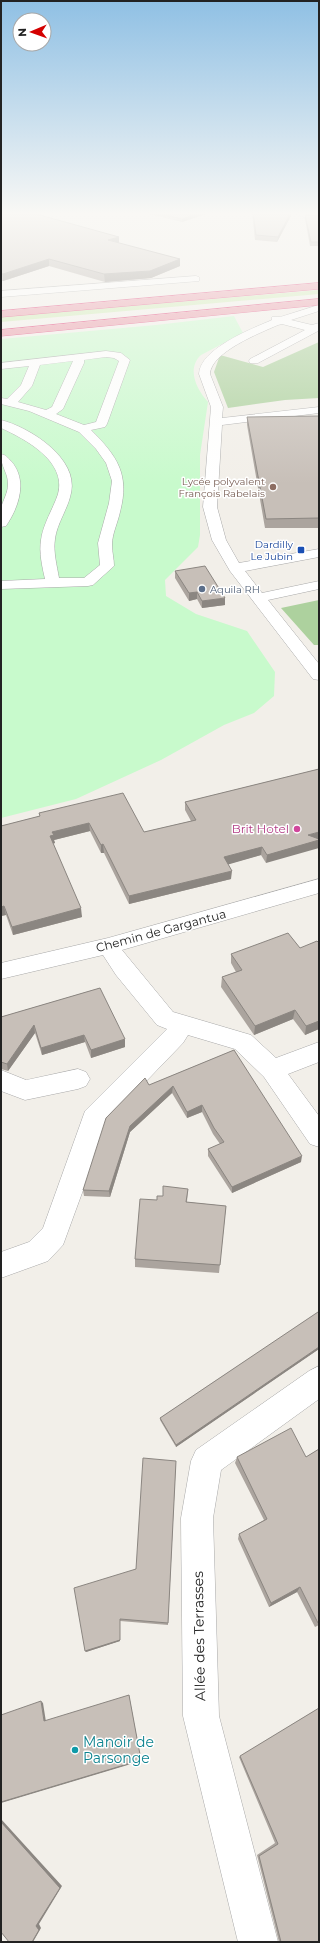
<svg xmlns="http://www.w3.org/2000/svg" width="320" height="1943" font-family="Montserrat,sans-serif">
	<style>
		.grass { fill: #cdebb0 }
		.forest { fill: #add19e }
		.park { fill: #c8facc }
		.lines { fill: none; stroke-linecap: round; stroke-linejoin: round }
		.minor-casing { stroke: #a9a9a9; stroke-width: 1 }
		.highway-casing { stroke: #dc2a67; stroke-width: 1 }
		.minor { fill: #fff; fill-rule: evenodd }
		.highway { fill: #e892a2; fill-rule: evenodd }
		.wall { fill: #aba49e }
		.shaded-wall { fill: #8b8681 }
		.building { fill: #c7bfb8; stroke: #8b8681 }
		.education-dot { fill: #8d6e63; stroke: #fff; stroke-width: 1.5 }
		.transit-dot { fill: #1a4fb4; stroke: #fff; stroke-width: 1.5 }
		.service-dot { fill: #5c6f8a; stroke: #fff; stroke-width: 1.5 }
		.hotel-dot { fill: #d1479c; stroke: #fff; stroke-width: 1.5 }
		.culture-dot { fill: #0f9aa8; stroke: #fff; stroke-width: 1.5 }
		.labels { text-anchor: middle; stroke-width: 3; stroke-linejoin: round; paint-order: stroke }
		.far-education-label { font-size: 10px; fill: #785e54; stroke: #fff; text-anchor: end }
		.far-transit-label { font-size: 10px; fill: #164399; stroke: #fff; text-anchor: end }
		.far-service-label { font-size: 10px; fill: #4e5e75; stroke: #fff; text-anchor: start }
		.hotel-label { font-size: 12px; fill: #b23c85; stroke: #fff; text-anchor: end }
		.street-label { font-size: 12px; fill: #222; stroke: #fff }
		.near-street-label { font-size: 14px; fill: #222; stroke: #fff }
		.near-culture-label { font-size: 14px; fill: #0d838f; stroke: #fff; text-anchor: start }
	</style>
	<rect width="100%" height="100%" fill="#f2efe9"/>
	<path class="grass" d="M319,290v4l-318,28v-5z"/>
	<path class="forest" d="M319,342v56l-34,2 -57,8 -14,-36 6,-17 43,12z
		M319,600v45h-5l-33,-37z"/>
	<path class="park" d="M234,316l9,17 -42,22c-15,14 -4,35 7,47l-8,53v80l-2,12 -33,33 1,16 30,18 51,17 28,41 -1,24 -20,17 -30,12 -63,35 -85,39 -75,19v-479l155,-14z"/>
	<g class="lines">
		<g class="minor-casing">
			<path id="minor" d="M291,212l28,2v4h-13z
				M196,276l3,1v4l-198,16v-6z
				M319,305v6l-28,9 21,5 7,-2 -1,8 -60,32h-8l-1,-2 1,-2 55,-29 -23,-6 -4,1c-18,8 -67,27 -68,49l13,33 -1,11 97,-11v6l-97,12 -5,82 9,33 13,23 80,-14v8l-74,14 17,22 57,-12v8l-51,11 51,64v16l-6,-1 -83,-108 -18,-31 -9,-33 8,-100 -12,-33c1,-25 52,-45 73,-54v-3h8z
				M106,351l15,2 9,7 -23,64 -2,3 -14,3c26,26 39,44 29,82 -2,10 -8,22 -8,33 0,7 2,14 2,21l-21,19 -5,1 -87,3v-8l44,-2c-3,-13 -6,-26 -4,-39 2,-16 12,-31 17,-46 9,-33 -33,-55 -57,-66v-8c28,7 78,38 70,73 -3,16 -14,30 -16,46 -2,13 2,27 4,39h25l16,-13 -2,-22 11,-40 3,-22 -6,-18 -10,-14 -17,-17 -50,-21 -28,-7v-6l6,1 14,-14 8,-19 -28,3v-6zM106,357l8,1 5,3 -23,61 -12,3 -28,-11 7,-5 21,-46v-3zM73,361l-21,46 -6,3 -28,-8 14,-16 8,-21z
				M1,454c5,1 7,4 10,7 17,19 8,46 -5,65l-5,1c0,-6 -1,-13 0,-19 2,-8 7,-15 7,-24 0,-12 -7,-16 -7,-30z
				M319,879v14l-197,57 51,62 78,23 25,23 43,-16v20l-31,12 31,42v31l-9,-3 -46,-67 -29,-28 -47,-14 -5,8 -78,81 -8,28 -34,93 -15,16 -47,17v-26l28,-10 14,-14 42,-117 82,-82 -10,-4 -41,-50 -13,-20 -102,24v-16l107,-25z
				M78,1069l8,3 4,7 -4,7 -8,3 -53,11 -24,-9v-21l25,10z
				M319,1366v33l-98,71 -8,48 6,198 59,226h-40l-55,-226 -2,-198 10,-57 5,-11 113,-79z"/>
		</g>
		<g class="highway-casing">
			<path id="highway" d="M319,283v6l-318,28v-6z
				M319,299v6l-318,31v-6z"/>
		</g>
		<use href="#minor" class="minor"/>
		<use href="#highway" class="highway"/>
	</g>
	<path class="wall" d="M1,212l118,31 61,23 -29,12 -46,4 -56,-16 -46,15h-2z
		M141,212h71l-30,10z
		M252,212h40v2l-15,28 -22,-2z
		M306,212h13v2z
		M305,215l14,1v30h-9l-5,-27z
		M319,416v112h-54l-18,-103v-8z
		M175,571l50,34 -23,3 -5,-9 -8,2 -14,-23z
		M319,769l-53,94 -5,-8 -33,9 3,15 -102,25 -25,-51h-3l-11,-22 -36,9 1,3 -2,1 29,73 -69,18 -7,-20 -5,1v-90l39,-10 -1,-3 105,19 47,-11 -6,-11v-8z
		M300,948l19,81 -14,6 -12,-16 -39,16 -33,-48 1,-10 14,-5 -5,-9v-9z
		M100,988l25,59 -34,11 -6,-16 -43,13 -7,-22 -27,38 -7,-2v-52z
		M234,1050l67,112 -69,31 -24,-37v-7l12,-5 -7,-10 -11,-22 -15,6 -15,-25 -42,39 -20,65 -26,-1 -1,-6 66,-105z
		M188,1189l-1,13 39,4 -7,67 -84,-6v-8l22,-59 6,-4z
		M319,1312v37l-143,98 -16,-27v-2z
		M319,1449v176l-4,2 -18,-35 -28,15 -31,-68 1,-5 25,-14 -29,-57 2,-6h69z
		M176,1461l-8,164 -48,-4v20l-34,11 50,-83z
		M319,1708v234h-40l-22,-87 18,-12 -36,-86z"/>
	<path class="shaded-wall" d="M204,212h8l-30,10v-3z
		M291,212h1v2l-15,28 1,-5z
		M119,237v6l-11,-3z
		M49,259v7l-46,15v-7z
		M180,259v7l-29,12 -46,4 -1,-8z
		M197,592v7l-8,2v-8z
		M225,598v7l-23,3v-7z
		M89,823l1,8 -36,9 1,3 -5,1v-8l2,-4z
		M319,832v16l-53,15 1,-8 41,-20z
		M103,844l1,9h-3v-8z
		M262,847l-1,8 -38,11 1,-9z
		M232,871l-1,8 -102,25v-8z
		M4,906l2,9 -5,1v-9z
		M81,908l1,9 -69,18 -1,-8z
		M295,1010l-2,9 -39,16 1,-9z
		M319,1021v8l-14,6 1,-9z
		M34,1025l1,8 -27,38 -1,-7z
		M84,1035l1,7 -43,13 -1,-7z
		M125,1039v8l-34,11v-8z
		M173,1086l-1,7 -42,39 -20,65 -1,-6 21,-65z
		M202,1105v7l-15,6v-6z
		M302,1156l-1,6 -69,31v-6z
		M319,1347v2l-143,98v-2z
		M300,1587l-3,5 -28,15 2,-4z
		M120,1619v22l-34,11 -1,-1z
		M129,1695l12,66 -140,42v-1z
		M41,1701l2,2 3,19 -2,-1z
		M1,1819l61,67 -23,38 2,4 -8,14h-1l4,-16 -35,-104z"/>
	<path class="building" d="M1,212h28l90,25 -11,3 72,19 -30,12 -46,3 -55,-15 -46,15h-2z
		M152,212h52l-22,7z
		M253,212h38l-13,25 -22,-2z
		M305,215l14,1v26h-8z
		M319,416v102l-53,1 -19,-102z
		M205,566l20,32 -23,3 -5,-9 -8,1 -14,-22z
		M319,769v63l-11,3 11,4v1l-52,15 -5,-8 -38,10 8,14 -103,25 -26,-52 -2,1 -12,-22 -37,9 2,3 -4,1 31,72 -69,19 -8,-21 -3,1v-81l39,-10 -1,-3 84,-20 21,39 52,-12 -11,-18z
		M288,933l12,15 17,-7 2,2v78l-13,5 -11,-16 -40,16 -33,-49 20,-7 -11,-16z
		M100,988l25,51 -34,11 -7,-15 -43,13 -7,-23 -27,39 -6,-2v-45z
		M234,1050l68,106 -70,31 -24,-38 16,-7 -10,-14 -12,-23 -15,7 -14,-26 -43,40 -21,65 -26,-1 23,-72 39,-40 4,7z
		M163,1186l25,3 -2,13 40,4 -6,59 -85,-6 5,-60 17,1v-4h6z
		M318,1312h1v35l-143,98 -16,-27z
		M291,1428l15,29 13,-8v174h-1l-18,-36 -29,16 -32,-69 28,-15 -30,-62z
		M143,1458l33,3 -8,162 -48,-4v21l-35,11 -11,-63 62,-19z
		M129,1695l12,65 -140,42v-87l40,-14 3,20z
		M319,1708v234h-38l-22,-86 19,-12 -38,-88z
		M1,1822l59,66 -24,38 3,4 -7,12h-23l-8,-10z"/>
	<linearGradient id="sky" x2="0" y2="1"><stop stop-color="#8fc0e4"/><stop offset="0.44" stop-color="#f9f8f5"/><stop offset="1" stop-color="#f9f8f5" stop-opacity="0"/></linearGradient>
	<rect width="320" height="484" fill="url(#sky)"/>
	<circle class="education-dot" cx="273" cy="487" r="4"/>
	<rect class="transit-dot" x="297" y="546" width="8" height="8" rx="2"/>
	<circle class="service-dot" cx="202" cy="589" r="4"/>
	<circle class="hotel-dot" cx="297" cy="829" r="4"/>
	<circle class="culture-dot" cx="75" cy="1750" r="4"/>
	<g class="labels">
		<g class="far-education-label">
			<text x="265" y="485">Lycée polyvalent<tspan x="265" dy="12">François Rabelais</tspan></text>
		</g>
		<g class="far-transit-label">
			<text x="293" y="548">Dardilly<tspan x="293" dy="12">Le Jubin</tspan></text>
		</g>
		<g class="far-service-label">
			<text x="210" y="593">Aquila RH</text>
		</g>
		<g class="hotel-label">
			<text x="289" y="833">Brit Hotel</text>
		</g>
		<g class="street-label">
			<text transform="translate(161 931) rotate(-15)" y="4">Chemin de Gargantua</text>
		</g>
		<g class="near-street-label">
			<text transform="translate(199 1636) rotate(-91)" y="5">Allée des Terrasses</text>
		</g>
		<g class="near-culture-label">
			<text x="83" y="1747">Manoir de<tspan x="83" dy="16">Parsonge</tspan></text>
		</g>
	</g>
	<rect width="320" height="1943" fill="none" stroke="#222222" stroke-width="4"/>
	<g transform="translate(32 32) rotate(268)"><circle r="19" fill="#ffffff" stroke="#a7a7a7"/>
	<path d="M0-3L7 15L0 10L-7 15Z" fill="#d40000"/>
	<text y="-6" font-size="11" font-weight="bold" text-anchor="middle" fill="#222222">N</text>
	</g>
</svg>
